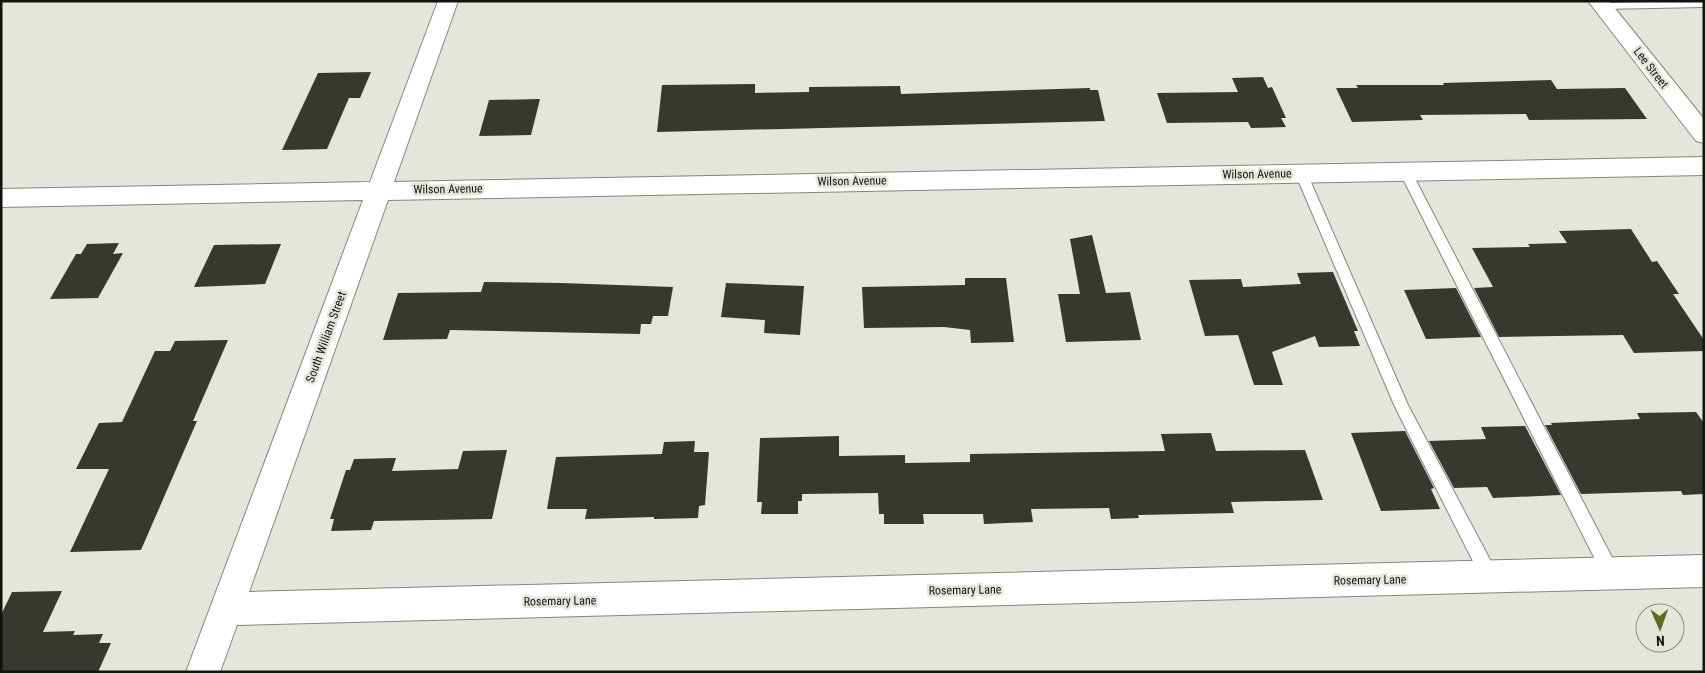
<svg xmlns="http://www.w3.org/2000/svg" width="1705" height="673" font-family="'Roboto Condensed',sans-serif">
	<style>
		.building { fill: #36392f }
		.lines { fill: none; stroke-linecap: round; stroke-linejoin: round }
		.lane-casing { stroke: #84877c; stroke-width: 2 }
		.street-casing { stroke: #84877c; stroke-width: 2 }
		.lane { fill: #fff; fill-rule: evenodd }
		.street { fill: #fff; fill-rule: evenodd }
		.labels { text-anchor: middle; stroke-width: 5; stroke-linejoin: round; paint-order: stroke }
		.street-label { font-size: 12px; fill: #12130f; stroke: #e3e6da }
	</style>
	<rect width="100%" height="100%" fill="#e3e6da"/>
	<path class="building" d="M371,72l-11,26h-11l-22,51 -45,1 36,-77z
		M1263,77l5,11 4,-1 14,31h-5l5,9 -35,1 -3,-6 -81,1 -10,-30 81,-1 -6,-14z
		M1551,80l6,9 68,-1 22,31 -118,1 -3,-6 -106,1 3,5 -71,2 -16,-34h22l-2,-3h88l-1,-2z
		M755,84v9l54,-1v-5l91,-1 1,8 189,-6v2h8l7,31 -448,11 5,-47z
		M540,99l-9,36 -52,1 10,-36z
		M1631,229l21,33 5,-1 22,33h-6l31,46v11l-70,2 -11,-18 -124,2 -25,-49 19,-1 -21,-39 58,-1 -2,-3 39,-1 -8,-12z
		M1092,235l14,58 24,-1 11,48 -75,2 -8,-48h22l-10,-55z
		M119,243l-6,11 10,-1 -25,45 -48,1 26,-45h5l6,-10z
		M281,244l-16,40 -71,3 20,-42z
		M1333,272l25,59h-4l6,15 -41,1 -4,-11 -43,16 11,33h-29l-16,-50 -33,1 -16,-56 52,-1 2,8 58,-3 -4,-11z
		M965,278h41l8,64 -43,1 -1,-13 -26,-3 -80,1 -2,-41 103,-2z
		M484,282l78,1 111,4 -5,29h-15l-2,8h-10l-1,10 -190,-4 -3,9 -64,1 15,-47 83,-1z
		M726,283l78,3 -4,49 -36,-2 1,-13 -44,-3z
		M1456,288l25,49 -55,2 -22,-49z
		M228,340l-35,81h4l-56,129 -71,2 39,-83h-33l23,-46 23,-1 33,-71h15l5,-10z
		M1696,412l8,11v71l-21,1 -2,-4 -100,3 -36,-69h7l-1,-2 89,-4 -3,-6z
		M1525,426l36,69 -68,3 -6,-11 -33,1 -25,-47 57,-2 -5,-12z
		M1405,431l29,57 -3,1 9,20 -59,2 -30,-78z
		M1211,433l5,18 89,-1 18,50 -92,2 3,11 -96,2 1,3 -28,1 -2,-11 -78,1 2,13 -49,2 -1,-10h-60l1,10h-40v-10h-5l-1,-21 -76,1v7h-4v13h-37l1,-12h-5l3,-64 79,-2v20l66,-1v8l65,-1v-8l195,-3 -4,-17z
		M695,441l-1,11h15l-4,53 -6,1 -1,12 -44,1v-2l-69,2 2,-10h-40l9,-52 106,-3 2,-12z
		M507,450l-15,69 -118,2 -3,9 -40,1 3,-12h-4l16,-49h4l4,-11 42,-1 -4,13 66,-2 5,-18z
		M62,591l-19,41 32,-1 -2,4 30,-1 -4,9h12l-13,29h-97v-57l11,-23z"/>
	<g class="lines">
		<g class="lane-casing">
			<path id="lane" d="M1704,1v6l-102,2 -5,-3 5,-3z
				M1405,167l6,4 206,396 2,6 -2,6 -6,2 -6,-2 -206,-408z
				M1301,169l6,4 101,232 88,166 2,6 -2,6 -6,2 -6,-2 -89,-176 -100,-234z"/>
		</g>
		<g class="street-casing">
			<path id="street" d="M438,1h20l-64,181 1310,-25v18l-1316,25 -139,392 1455,-37v32l-1467,38 -17,47h-34l177,-472 -362,7v-18l369,-7z
				M1588,1h21l95,118v24l-8,-2z"/>
		</g>
		<use href="#lane" class="lane"/>
		<use href="#street" class="street"/>
	</g>
	<g class="labels">
		<g class="street-label">
			<text transform="translate(1651 68) rotate(52)" y="4">Lee Street</text>
			<text transform="translate(1257 174) rotate(-1)" y="4">Wilson Avenue</text>
			<text transform="translate(852 181) rotate(-1)" y="4">Wilson Avenue</text>
			<text transform="translate(448 189) rotate(-1)" y="4">Wilson Avenue</text>
			<text transform="translate(326 337) rotate(-70)" y="4">South William Street</text>
			<text transform="translate(1370 580) rotate(-1)" y="4">Rosemary Lane</text>
			<text transform="translate(965 590) rotate(-1)" y="4">Rosemary Lane</text>
			<text transform="translate(560 601) rotate(-1)" y="4">Rosemary Lane</text>
		</g>
	</g>
	<rect width="1705" height="673" fill="none" stroke="#12130f" stroke-width="5"/>
	<g transform="translate(1660 628) rotate(178)"><circle r="24" fill="#e3e6da" stroke="#8f9289"/>
	<path d="M0-4L9 19L0 12L-9 19Z" fill="#5c6d19"/>
	<text y="-8" font-size="14" font-weight="bold" text-anchor="middle" fill="#12130f">N</text>
	</g>
</svg>
